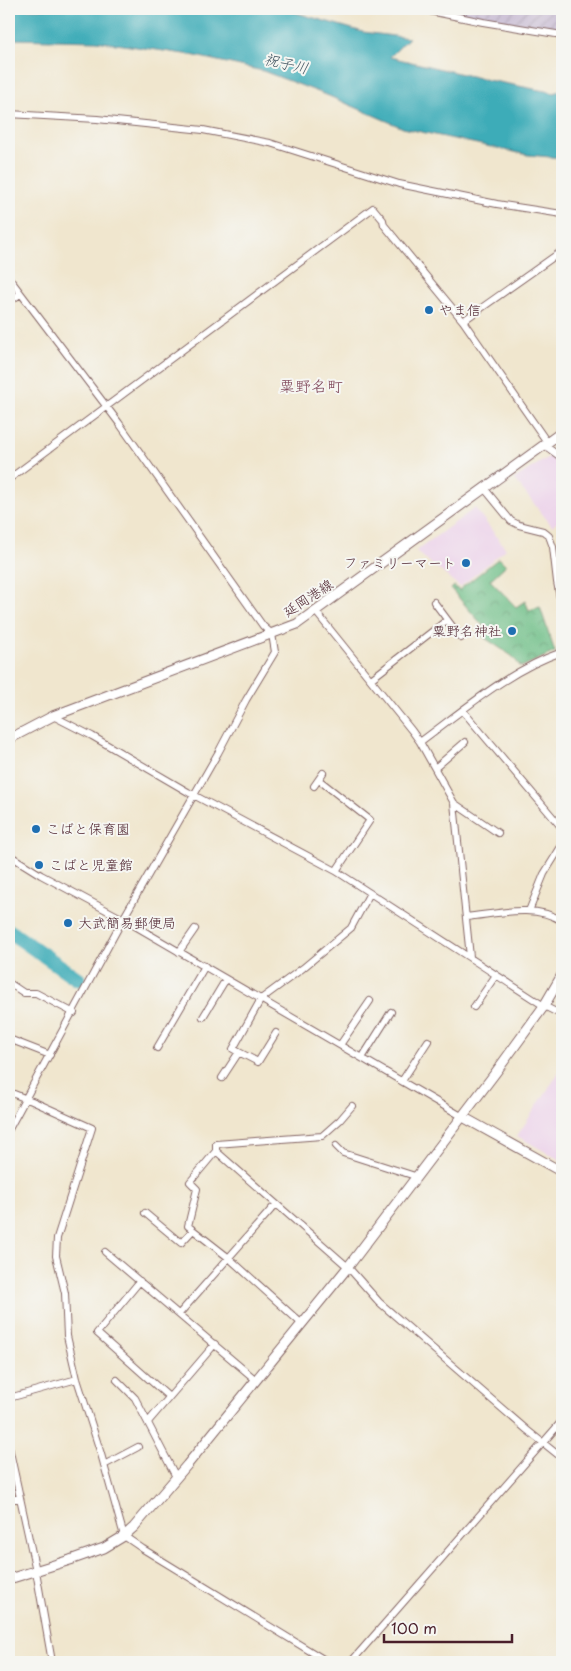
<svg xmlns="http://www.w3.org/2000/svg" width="571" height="1671" font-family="'Playpen Sans','Klee One',sans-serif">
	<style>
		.built { fill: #ecd1ea }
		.industrial { fill: url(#industrial-furrows) }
		.forest { fill: url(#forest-crowns); stroke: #5e6f5a }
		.water { fill: #3cacb8; stroke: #436672 }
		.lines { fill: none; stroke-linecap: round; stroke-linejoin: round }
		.river { stroke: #3cacb8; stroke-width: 15 }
		.minor-casing { stroke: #846564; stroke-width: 8 }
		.tertiary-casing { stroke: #846564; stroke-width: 11 }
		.secondary-casing { stroke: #846564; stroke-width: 11 }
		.minor { stroke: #fff; stroke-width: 6 }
		.tertiary { stroke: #fff; stroke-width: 9 }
		.secondary { stroke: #fff; stroke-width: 9 }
		.poi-dot { fill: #1f6fb2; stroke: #f6f6f2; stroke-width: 2 }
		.labels { text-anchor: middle; stroke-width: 4; stroke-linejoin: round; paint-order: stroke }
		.poi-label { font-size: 14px; fill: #4a1f2b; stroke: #f6f6f2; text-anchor: start }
		.street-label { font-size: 14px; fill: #4a1f2b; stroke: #f6f6f2 }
		.water-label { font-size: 15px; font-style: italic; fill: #445763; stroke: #f6f6f2 }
		.quarter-label { font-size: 16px; fill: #81495c; stroke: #f6f6f2 }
	</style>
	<defs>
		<pattern id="industrial-furrows" width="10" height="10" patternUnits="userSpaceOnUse" patternTransform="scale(1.25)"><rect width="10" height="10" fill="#cbbfd5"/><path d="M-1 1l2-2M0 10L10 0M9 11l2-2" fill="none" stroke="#b0a4b7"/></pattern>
		<pattern id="forest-crowns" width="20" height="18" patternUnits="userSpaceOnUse" patternTransform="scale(1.25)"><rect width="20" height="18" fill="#71bf89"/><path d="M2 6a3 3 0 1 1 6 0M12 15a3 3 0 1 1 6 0" fill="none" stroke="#5f9b70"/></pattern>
	</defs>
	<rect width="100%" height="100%" fill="#f6f6f2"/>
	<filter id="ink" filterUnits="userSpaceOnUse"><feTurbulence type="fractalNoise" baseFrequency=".02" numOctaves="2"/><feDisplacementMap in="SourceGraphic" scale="10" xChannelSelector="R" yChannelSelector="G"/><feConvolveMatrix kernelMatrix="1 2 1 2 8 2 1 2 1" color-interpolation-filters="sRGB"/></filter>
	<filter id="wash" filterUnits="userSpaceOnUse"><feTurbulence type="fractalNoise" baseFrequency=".0096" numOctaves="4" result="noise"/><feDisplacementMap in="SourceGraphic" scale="20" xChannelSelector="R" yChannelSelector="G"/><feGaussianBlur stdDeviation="1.12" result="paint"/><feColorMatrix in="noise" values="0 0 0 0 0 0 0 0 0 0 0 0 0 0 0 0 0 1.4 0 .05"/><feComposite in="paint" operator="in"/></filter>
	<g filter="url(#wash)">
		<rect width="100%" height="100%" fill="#f0e6ce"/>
		<path class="built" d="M552,455l10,6v58l-10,7 -38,-47z
			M475,508l31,41 -46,38 -44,-36z
			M562,1068v93l-45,-25z"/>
		<path class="industrial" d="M441,9h121v22l-46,-7z"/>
		<path class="forest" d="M499,558l7,7 -16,15 26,27 9,-6 4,9 11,-3 15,45 -34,15 -9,-11 -30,-20 4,-7 -35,-40 3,-3 5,4z"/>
		<path class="water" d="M9,9h274l80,23 46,6 -19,19 98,23 67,13 7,-4v69l-34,-3 -125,-27 -74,-32 -66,-25 -72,-16 -95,-14 -87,-2z"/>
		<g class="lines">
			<path class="river" d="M9,931l69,48"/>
		</g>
	</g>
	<g filter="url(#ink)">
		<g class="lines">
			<g class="minor-casing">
				<path id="minor" d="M420,9l63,13 79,13
					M9,114l88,5 106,11 67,13 129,41 98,20 65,10
					M9,278l110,145 144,203 9,8 3,18 -29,48 -28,53 -95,166 -114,210
					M9,302l11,-8
					M463,321l99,-70
					M544,445l18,13
					M9,479l364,-271 10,12 1,5 79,96 84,121
					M484,488l27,33 8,4 24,6 6,5 4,11 4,35 5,27
					M434,602l27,36
					M316,612l96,119 8,11 34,61 16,154
					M371,679l76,-59
					M463,711l99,117
					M53,716l39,20 96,56 148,79 208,135 18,9
					M420,742c45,-33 89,-72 142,-90
					M435,768l30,-26
					M319,780l51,40 -34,51
					M314,786l9,-13
					M454,803l44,30
					M9,855l32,20 82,44 340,198
					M529,911l15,-37 18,-29
					M466,917c31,-3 69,-14 96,4
					M179,952l16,-23
					M9,983l15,10h12l38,20
					M474,1007l22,-32
					M203,1017l23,-38
					M276,1033l-18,29 -25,-13 28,-50 42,-31 48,-40 19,-35
					M9,1039l41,16
					M340,1045l30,-44
					M157,1048l48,-82
					M362,1058l29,-46
					M222,1078l17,-26
					M402,1081l26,-40
					M9,1092l23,9 60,27 -35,110 -1,18 9,37 2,43 10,43 24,75 23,82 19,13 185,113
					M352,1106l-12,14 -18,16 -106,8v7l132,116 31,35 148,128 35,28
					M336,1146l7,7 72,23
					M216,1151l-26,31 7,7 -9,37 41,32 73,66
					M145,1213l36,30 12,-13
					M105,1252l151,128
					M140,1281l-43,52 72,64
					M179,1314l97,-110
					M117,1380l18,18 41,79
					M9,1398l68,-19
					M148,1422l67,-78
					M9,1447l27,124 16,91
					M104,1465l34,-18
					M9,1500l11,-2
					M351,1662l211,-241"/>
			</g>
			<g class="tertiary-casing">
				<path id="tertiary" d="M463,1117l99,55
					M9,1579l61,-19 34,-12 20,-12 10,-9 53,-62 161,-198 148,-195 48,-66 18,-31"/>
			</g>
			<g class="secondary-casing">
				<path id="secondary" d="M9,739l44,-23 244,-92 265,-192"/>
			</g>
			<use href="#minor" class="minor"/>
			<use href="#tertiary" class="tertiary"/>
			<use href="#secondary" class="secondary"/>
		</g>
	</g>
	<g class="poi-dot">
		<circle cx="429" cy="310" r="5"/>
		<circle cx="466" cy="563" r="5"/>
		<circle cx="512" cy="631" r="5"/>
		<circle cx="36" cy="829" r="5"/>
		<circle cx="39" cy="865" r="5"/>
		<circle cx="68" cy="923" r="5"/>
	</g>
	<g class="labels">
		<g class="poi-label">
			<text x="439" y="315">やま信</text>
			<text x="456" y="568" text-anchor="end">ファミリーマート</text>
			<text x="502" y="636" text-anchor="end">粟野名神社</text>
			<text x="46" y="834">こばと保育園</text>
			<text x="49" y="870">こばと児童館</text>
			<text x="78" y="928">大武簡易郵便局</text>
		</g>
		<g class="street-label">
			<text transform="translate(308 598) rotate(-33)" y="5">延岡港線</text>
		</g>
		<g class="water-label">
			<text transform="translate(286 64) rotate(13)" y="5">祝子川</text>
		</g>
		<g class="quarter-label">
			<text x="311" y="392">粟野名町</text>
		</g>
	</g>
	<rect width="571" height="1671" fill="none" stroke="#f6f6f2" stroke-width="30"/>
	<path d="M384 1634v8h128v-8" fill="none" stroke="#4a1f2b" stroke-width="2.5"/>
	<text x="391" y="1634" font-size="15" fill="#4a1f2b" stroke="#f6f6f2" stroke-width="4" paint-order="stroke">100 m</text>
</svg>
